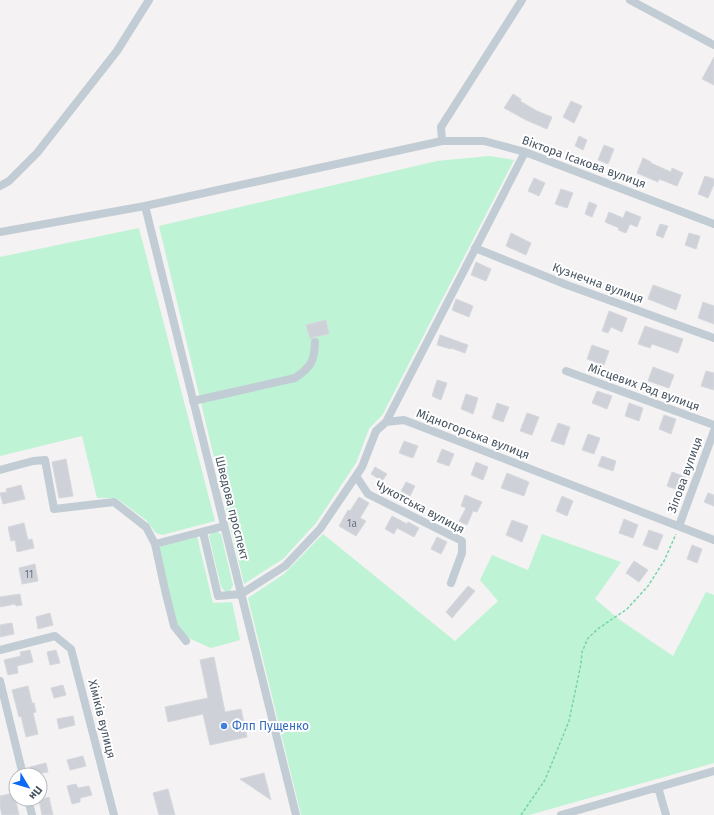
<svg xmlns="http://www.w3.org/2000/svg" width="714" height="815" font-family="'Fira Sans',sans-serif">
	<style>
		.green { fill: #bff3d5 }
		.building { fill: #ced1d8; stroke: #d6d8de }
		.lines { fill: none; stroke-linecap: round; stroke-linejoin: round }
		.path { stroke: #74d5a8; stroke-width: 1.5; stroke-dasharray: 3 2; stroke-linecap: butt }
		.minor { stroke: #c2ccd4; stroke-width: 8 }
		.shop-dot { fill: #3f7fe0; stroke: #fff; stroke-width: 1.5 }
		.labels { text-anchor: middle; stroke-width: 4; stroke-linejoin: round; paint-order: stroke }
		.number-label { font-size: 10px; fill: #6a7480 }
		.street-label { font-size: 12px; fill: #485562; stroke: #fff }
		.shop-label { font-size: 12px; fill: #366cbe; stroke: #fff; text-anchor: start }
	</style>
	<rect width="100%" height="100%" fill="#f4f2f2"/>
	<path class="green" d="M489,156l25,4 -131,254 -14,15 -13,34 -40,60 -33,36 -39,25 -85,-358 278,-65z
		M139,228l76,293 -53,14 -6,-2 -10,-13 -30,-22h-19l-15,-62 -82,20v-199z
		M216,531l5,3 12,51 -3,6 -4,1 -5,-5 -12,-51 2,-3z
		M323,534l132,107 43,-40 -18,-21 12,-25 36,15 14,-36 79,28 -26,37 25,21 53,36 33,-64 8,3v168l-185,52h-228l-53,-217 36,-24z
		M197,536l16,67 19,-1 8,38 -29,8 -25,-11 -9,-13 -19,-75 1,-2z"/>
	<path class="building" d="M714,57v28l-12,-6z
		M513,94l8,5 -1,2 17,10 15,6 -5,12 -21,-9 -22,-12z
		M571,101l11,5 -8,17 -11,-6z
		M579,136l8,4 -4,10 -8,-4z
		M604,145l10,4 -6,15 -10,-4z
		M643,158l8,4v1l20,9 1,-4 11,5 -6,13 -18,-7 -1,3 -21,-9z
		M705,176l9,3v5l-6,14 -10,-4z
		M534,178l11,5 -6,13 -11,-5z
		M561,189l12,4 -6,15 -12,-4z
		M589,202l8,3 -5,12 -7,-3z
		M626,211l15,6 -4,10 -7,-3 -4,9 -8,-3 1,-2 -14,-6 4,-10 14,6z
		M660,224l8,2 -5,12 -7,-3z
		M511,233l20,10 -5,12 -20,-9z
		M689,233l11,3 -4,13 -11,-4z
		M476,262l15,7 -5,12 -15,-6z
		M653,285l28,10 -5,15 -28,-11z
		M456,299l17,7 -4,11 -17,-7z
		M703,302l11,4v18l-16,-6z
		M609,311l18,7 -5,14 -11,-5 -3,6 -6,-2z
		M326,320l3,14 -16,3 -3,2 -4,-14z
		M645,326l38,13 -5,14 -26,-9 -2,4 -12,-4z
		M440,335l28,10 -3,8 -14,-5v1l-14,-4z
		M592,345l17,6 -5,14 -17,-6z
		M653,367l21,8 -5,13 -21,-7z
		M706,371l8,2v17l-13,-4z
		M437,380l10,3 -6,17 -9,-4z
		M597,391l15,5 -5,13 -15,-6z
		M466,394l12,4 -5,16 -12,-5z
		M497,403l12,4 -6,15 -11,-4z
		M629,403l14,5 -4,13 -14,-5z
		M527,413l12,4 -7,18 -12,-4z
		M664,415l12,4 -5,15 -12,-5z
		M558,423l12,4 -6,18 -13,-4z
		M588,434l12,4 -6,16 -12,-4z
		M404,441l14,5 -5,12 -14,-5z
		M442,449l12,5 -5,12 -12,-4z
		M602,456l14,5 -3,10 -15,-5z
		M66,459l7,37 -14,2 -7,-36z
		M476,462l12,5 -5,13 -12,-5z
		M375,467l12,7 -5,7 -11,-7z
		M672,472l14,5 -5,14 -14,-5z
		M507,473l22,9 -5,14 -23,-8z
		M406,482l9,4 -5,10 -9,-5z
		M21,485l4,14 -22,5 -3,-11 7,-1 -1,-3z
		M708,493l6,2v11l-10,-4z
		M465,495l17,7 -5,10 -4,-1 -6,14 -8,-4 7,-13 -5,-2z
		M562,496l11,5 -6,15 -11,-5z
		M359,497l10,6 -9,15 6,3 -10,15 -17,-10 9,-16 2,1z
		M392,516l15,8 1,-2 11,6 -5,9 -17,-9 -3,6 -9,-5z
		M624,519l14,6 -5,13 -14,-5z
		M512,520l16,6 -6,16 -16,-7z
		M24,523l4,17 4,-1 2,9 -17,4 -2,-12 -4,1 -3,-14z
		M649,530l14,5 -6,15 -14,-5z
		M437,537l10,5 -6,12 -10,-5z
		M692,545l10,4 -5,14 -10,-4z
		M634,561l14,9 -9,12 -13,-9z
		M35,564l3,17 -16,3 -3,-16z
		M468,586l7,5 -23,27 -6,-6z
		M20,594l2,11 -6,1 -1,-2 -15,3v-10z
		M50,613l3,12 -15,4 -2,-12z
		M12,623l2,11 -14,3v-12z
		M30,650l3,12 -16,4 1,7 -10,2 -4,-15 17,-4 -1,-4z
		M56,650l4,13 -10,2 -3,-13z
		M214,657l11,55 16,-3 6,28 -37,8 -7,-31 -35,8 -3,-15 43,-9 -8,-38z
		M63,685l3,10 -12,3 -3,-10z
		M28,686l4,17h2l2,9 -3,1 5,21 -12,3 -5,-21 -2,1 -7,-27z
		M73,716l2,9 -16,4 -2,-10z
		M83,756l3,10 -16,4 -3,-10z
		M46,763l2,9 -16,3 -2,-8z
		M264,773l7,27 -31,-21z
		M76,784l2,4 11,-2 3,9 -12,3v4l-8,2 -5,-18z
		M168,789l7,26h-16l-6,-22z
		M14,793l5,22h-17l-2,-9v-10z
		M49,797l4,18h-11l-3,-15z"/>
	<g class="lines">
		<path class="path" d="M521,815l24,-35 24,-59 12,-57 1,-12 6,-14 11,-10 28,-19 21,-23 16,-25 12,-27"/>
		<path class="minor" d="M630,0l84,45
			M442,141l-1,-14 81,-127
			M0,186l9,-5 28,-28 80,-102 32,-51
			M145,206l151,609
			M0,232l145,-26 297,-65h42l41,11 189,72
			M475,248l92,37 147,53
			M566,371l148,54
			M193,401l102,-23c15,-10 20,-17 20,-36
			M386,422l139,-270
			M0,470l33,-9 12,-1 9,49 60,-7 32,25 9,17 69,-18
			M356,476l12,18 94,47v12l-11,30
			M679,526l35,-95
			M203,532l15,64 23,-2 44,-28 35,-37 42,-62 14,-36 10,-9 18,-2 310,120
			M155,544l10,46 9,36 12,15
			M0,650l55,-14 16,13 43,166
			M0,681l23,94
			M658,787l8,28
			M28,799l4,16
			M561,815l153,-44"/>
	</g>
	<circle class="shop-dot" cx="224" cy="726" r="4"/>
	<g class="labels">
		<g class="number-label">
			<text x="352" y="527">1а</text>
			<text x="29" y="578">11</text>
		</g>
		<g class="street-label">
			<text transform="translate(584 162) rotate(20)" y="4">Віктора Ісакова вулиця</text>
			<text transform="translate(598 283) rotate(20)" y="4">Кузнечна вулиця</text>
			<text transform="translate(644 387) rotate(20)" y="4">Місцевих Рад вулиця</text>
			<text transform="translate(473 434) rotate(21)" y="4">Мідногорська вулиця</text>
			<text transform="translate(685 475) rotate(-70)" y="4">Зілова вулиця</text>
			<text transform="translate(420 507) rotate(28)" y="4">Чукотська вулиця</text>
			<text transform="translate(232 508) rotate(76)" y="4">Шведова проспект</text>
			<text transform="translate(102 719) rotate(76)" y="4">Хіміків вулиця</text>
		</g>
		<g class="shop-label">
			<text x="232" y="730">Флп Пущенко</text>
		</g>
	</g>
	<g transform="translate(28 787) rotate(128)"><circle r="19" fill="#ffffff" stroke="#b6bbc0"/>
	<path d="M0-3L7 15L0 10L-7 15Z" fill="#0c69f4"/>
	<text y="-6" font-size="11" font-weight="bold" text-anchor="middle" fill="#485562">Пн</text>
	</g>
</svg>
